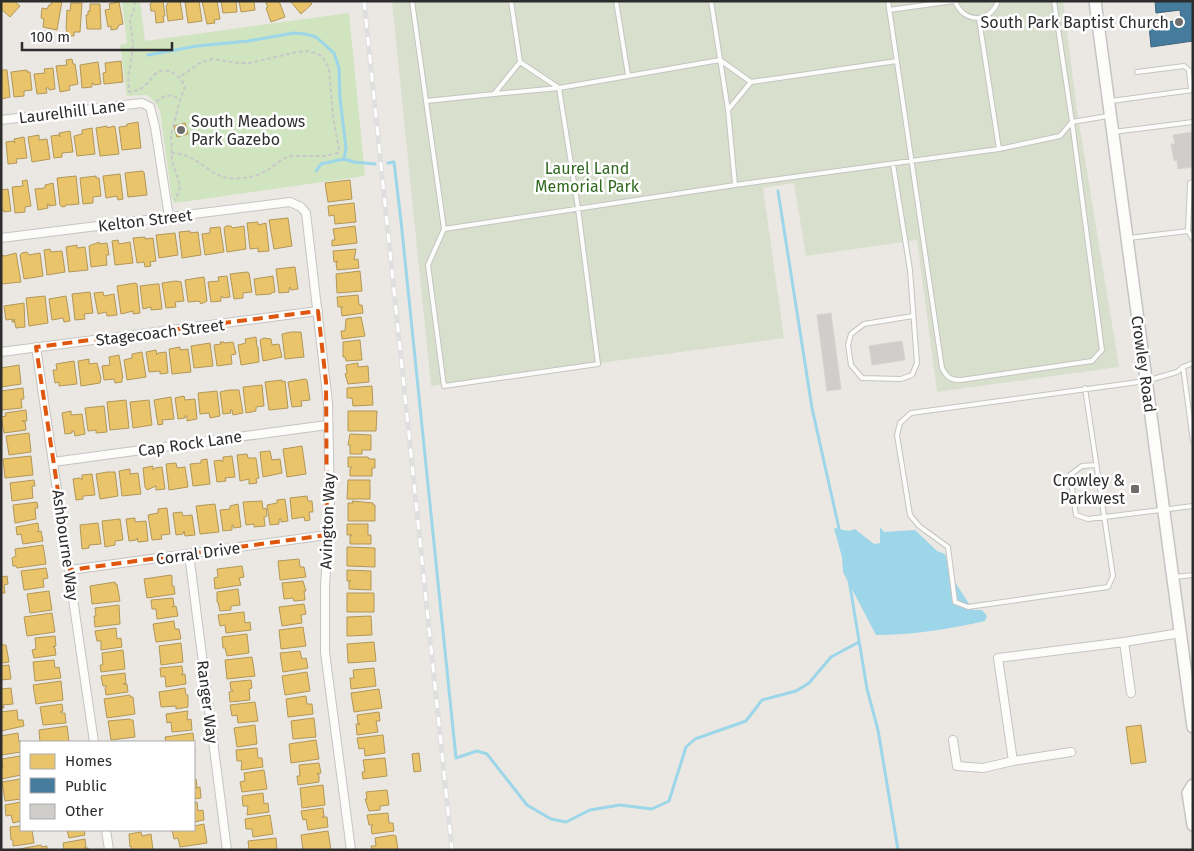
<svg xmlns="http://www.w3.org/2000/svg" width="1194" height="851" font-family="'Fira Sans',sans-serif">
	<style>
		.green { fill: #cfe4bf }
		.cemetery { fill: #d8dfcc }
		.water { fill: #9cd6e8 }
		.homes { fill: #e9c46a; stroke: #b19758 }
		.public { fill: #457b9d; stroke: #3e647b }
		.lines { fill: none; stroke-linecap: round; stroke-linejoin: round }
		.stream { stroke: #9cd6e8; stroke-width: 3 }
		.building { fill: #d0cecb; stroke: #d6d3d0 }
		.lane-casing { stroke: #c5c4c3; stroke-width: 6 }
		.street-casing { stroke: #c5c4c3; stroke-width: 10 }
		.secondary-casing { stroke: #c5c4c3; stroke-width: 14 }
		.path { stroke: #c8c8c8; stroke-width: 2; stroke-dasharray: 4 2.5; stroke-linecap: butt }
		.lane { stroke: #fcfcfb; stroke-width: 4 }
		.street { stroke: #fcfcfb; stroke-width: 8 }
		.secondary { stroke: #fcfcfb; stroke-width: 11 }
		.rail-casing { stroke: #dfdfe0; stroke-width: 5 }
		.rail { stroke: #fff; stroke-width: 3; stroke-dasharray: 9; stroke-linecap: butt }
		.marked { fill: none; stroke: #df570e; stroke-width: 4; stroke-dasharray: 10 6; stroke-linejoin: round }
		.poi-dot { fill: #706e6d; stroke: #fff; stroke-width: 2 }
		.labels { text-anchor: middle; stroke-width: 5; stroke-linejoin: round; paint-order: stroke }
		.poi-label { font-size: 16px; fill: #2d2d2d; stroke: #fff; text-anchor: end }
		.street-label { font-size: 16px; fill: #2d2d2d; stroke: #fff }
		.park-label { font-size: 16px; fill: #30681f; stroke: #fff }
	</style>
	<rect width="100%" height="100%" fill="#ebe8e4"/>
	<path class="green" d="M122,1h18l5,40 204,-28 16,163 -190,27 -3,-4 -12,-88 -5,-9 -8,-7 -20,1 -7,-51 7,-2z"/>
	<path class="cemetery" d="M392,1h671l14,109 42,257 -182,25 -20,-152 -111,16 -12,-73 -31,5 21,150 -353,48z"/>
	<path class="water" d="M880,527l4,5 31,-2 22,21 8,3 6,22 22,34h9l5,6 -2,5c-36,8 -72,14 -109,14l-33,-63 -1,-15 -8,-29 15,3 6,-2 19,15 6,-1z"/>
	<path class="homes" d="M1,1h13l6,5 -10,11 -9,-8z
		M52,1h10l-5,29 -14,-3 1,-8 -3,-1 1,-10 5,1 2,-4h2z
		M152,1h11l2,15h-2l1,6 -8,1 -1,-12h-4l-1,-7 2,-1z
		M169,1h11l3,18 -15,2 -2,-15z
		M199,1l3,20 -14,2 -3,-21z
		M202,1h15l3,18 -6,1 1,3 -8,1z
		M221,1h15l1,11 -14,1z
		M239,1h15l1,9 -14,2z
		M268,1h11l6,16 -14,5 -5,-14 2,-1 -2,-4z
		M292,1h17l3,3 -11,10 -10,-12z
		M119,2l4,22 -4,1 -2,4 -6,1v-4l-3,1 -3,-17 5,-1 -1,-5z
		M71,3h11l-2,29h-6v4h-8l1,-6 -1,-1 1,-19 3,1z
		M90,4h10l1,25h-14l-1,-14h2v-4h2z
		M72,59l1,5h2l3,20 -9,2 1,4 -10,2 -4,-26 11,-1 -1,-5z
		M121,61l2,21 -19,2 -1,-11 3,-1 -1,-9z
		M98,62l3,22 -7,1 -1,-2h-1v4l-10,1 -2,-23z
		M53,68l2,21 -6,1v-2h-3l1,5 -10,1 -3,-20 11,-1 -1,-4z
		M1,70h6l3,27 -9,2z
		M27,70v2h3l2,18 -8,1v5l-10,1 -3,-25z
		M138,122l3,26 -19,2 -3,-23 8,-1v-2z
		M185,123l3,11 -11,3 -3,-11z
		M107,126v2l7,-2 1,1 4,27 -19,2 -4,-28z
		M92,128l3,26 -18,2 -3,-20 8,-2v-4z
		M70,131l3,21 -11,1v4l-8,1 -3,-22 7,-1 2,2 -1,-4z
		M39,135v5l8,-1 3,20 -18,3 -4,-25z
		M24,137l3,21 -11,1 1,4 -9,1 -2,-22 7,-1 2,2 -1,-4z
		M142,171l2,1 3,23 -19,2 -3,-24z
		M120,174l3,25 -5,1 -1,-4 -11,2 -3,-22z
		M76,176l3,28 -10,1 -2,-1 -1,2 -4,1 -2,-2 -3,-27z
		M96,176v2h3l2,18 -8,1v6l-10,1 -3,-26z
		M27,180l4,26 -6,1v5l-10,1 -3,-26 11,-1 -1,-5z
		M350,180l2,19 -24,3 -3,-19z
		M53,183l3,22 -7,1v-2h-2l1,4 -10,2 -3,-21 10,-1v-3z
		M8,189l3,22 -7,1v-2h-2l-1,4v-24z
		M354,203l2,19 -21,2 -1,-9 -5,1 -1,-10z
		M288,218l4,28 -18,3 -5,-29z
		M258,222v3l8,-2 3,28 -11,1v-4l-8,1 -3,-26z
		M226,226h5l2,2 11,-2 2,23 -19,3 -3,-24z
		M355,226l2,17 -25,3v-6h3l-2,-11z
		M220,227l4,25 -19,3 -3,-21 8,-1v-5z
		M190,231v2l8,-1 3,23 -19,3 -3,-26z
		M175,233l3,22 -19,3 -3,-23z
		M145,237v2l8,-1 3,23 -6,1 1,4 -6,1 -1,-5 -7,1 -4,-25z
		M118,240l1,4 11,-2 3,21 -18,2 -3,-24z
		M99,242v2l8,-1 2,12h-3l1,10 -16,2 -2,-21z
		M77,245v3l8,-1 3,23 -19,2 -3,-25z
		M50,249l1,3 11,-1 3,21 -18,3 -3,-25z
		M356,249l-2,11 4,-1 1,9 -22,2 -1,-7 2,-2 -4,1 -1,-11z
		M27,252l2,3 11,-2 3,23 -19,3 -4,-24 2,-2z
		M16,253l5,29 -20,2v-29l4,1z
		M295,267l3,22 -7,1 -1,-3 -1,1v4l-10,1 -3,-24z
		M360,271l2,20 -25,2 -1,-19z
		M247,272l2,1 3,19 -9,1v5l-9,1 -4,-25z
		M227,276l3,21 -7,1 -1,-2h-1v5l-10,1 -3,-20 11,-1 -1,-4z
		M273,276l2,16 -4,1v1l-15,1 -2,-16z
		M204,277l3,24 -6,3 -2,-3 -11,1 -3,-22z
		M176,281l5,1 3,19 -9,1 1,5 -10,1 -4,-25z
		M135,283l2,1 3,29 -7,1v-3l-12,3 -4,-28z
		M156,284h3l3,25 -11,1v-3l-8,2 -3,-23z
		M90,292l3,21 -9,1 1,5 -10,1 -3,-26z
		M103,292l1,4 10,-2 3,21 -10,1 -1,-4 -8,2 -4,-21z
		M358,295l1,10h3l1,8 -21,3 -1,-8 2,-1h-5l-1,-10z
		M45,296l3,27 -19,3 -3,-28z
		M66,296l4,25 -6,1 -1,-4 -11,2 -3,-21z
		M24,303l1,24 -9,1 -2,-9v3h-2v-3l-6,1 -2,-14z
		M361,317l4,19 -23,3 -1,-8h4l1,-12z
		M291,332h10l3,25 -19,2 -3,-25z
		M256,337l1,10h1l1,15 -18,3 -3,-20 8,-2 -1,-4z
		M264,338l7,1 1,6 7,-1 3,13 -19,4 -3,-21z
		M360,340l2,20 -16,1 -1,-4h-2v-15z
		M220,342h4v1l9,-1 3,12 -5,1 1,9 -15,2 -3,-21 7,-1z
		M210,343l3,23 -19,2 -3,-22z
		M180,347v3l8,-1 3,23 -19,2 -3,-25z
		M156,350l1,5 1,-2 8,-1 2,21 -8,1v-3l-11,1 -3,-20z
		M142,352l4,25 -19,3 -3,-20 8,-2v-4z
		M119,355l4,23h-1v4l-7,1 -1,-4 -10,1 -2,-14 8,-1 -1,-8z
		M89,359v5l8,-1 4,15 -1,5 -19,3 -3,-25z
		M74,361l3,23 -18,2v-4l-4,1 -2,-13h4l-1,-6z
		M358,363v4l10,-1 1,16 -21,2 -3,-10 2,-1 -1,-8z
		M19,365l2,19 -20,3v-19z
		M305,379l2,1 3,20 -9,1 1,5 -10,1 -4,-25z
		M282,380v2l3,-1 3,27 -19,2 -4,-28z
		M262,385l2,21 -8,1v4l-10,2 -3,-26z
		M372,386l1,19 -20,1 -1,-8h-5v-10z
		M23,388l1,11h-3l1,9 -21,2v-19z
		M229,390h10l4,23 -10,2 -1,-5h-2l1,3 -8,1 -3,-22z
		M217,391l3,25 -10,2 -1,-5 -9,1 -2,-21z
		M184,396l1,4 10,-1 2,20 -10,2v-5h-2v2l-7,1 -3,-21z
		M171,397l3,22 -12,1 1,4 -5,1 -4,-25z
		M126,400l3,28 -19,2 -3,-28z
		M149,400l3,25 -19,3 -3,-26z
		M104,406l3,26 -11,1v-3l-8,1 -3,-23z
		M26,410l1,11h-5l3,1 1,8 -22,3 -3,-16 5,-1 -1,-3z
		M71,411v4l11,-1 3,20 -10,2 -1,-5h-2v2l-7,1 -3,-21z
		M348,411h29l-1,20h-28z
		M29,433l2,19 -22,3 -3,-19z
		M350,434l21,1v15h-9v4h-12v-9h-2z
		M302,446l4,28 -19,3 -4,-28z
		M270,451l2,9 8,-1 2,14 -19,4 -3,-25z
		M247,454l1,4h8l3,20 -3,1 1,4 -8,1v-5l-9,2 -3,-26z
		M31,456l2,19 -28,3 -2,-19z
		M232,456l3,21 -10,1 1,3 -9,1 -3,-21 7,-1 1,2 1,-1v-4z
		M348,457h20l1,2h6v9h-3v8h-22v-7l2,-2h-4z
		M207,459l3,25 -17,2 -3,-22 11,-1v-3z
		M176,463l1,5 8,-1 3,20 -19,3 -3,-26z
		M153,466v4l2,-2 7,-1 3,22 -9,1v-4l-9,4 -2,-3 -2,-19z
		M130,469v5l8,-1 3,21 -19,2 -3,-25z
		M107,472h8l3,24 -18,3 -4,-25z
		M92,474l3,21 -12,1v3l-7,1 -3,-21 7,-1 2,2v-5z
		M34,480l1,6h-3l1,12 -21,3 -2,-18z
		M348,480h22v19h-23z
		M307,496l1,5h4l1,11h-4l1,8 -5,1 -1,-4 -12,2 -2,-21z
		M285,499l3,22 -7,1v-3h-2v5l-9,1 -3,-20 10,-2v-3z
		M262,501l1,8 3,-1 1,8 -3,1 1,9 -11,1v-3l-8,1 -3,-23z
		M352,501l21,2v2h2v16h-27v-18h5z
		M37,502l1,6h-3l1,11 -21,4 -2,-18z
		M215,504l4,28 -19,2 -4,-28z
		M238,504l3,23 -7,1 -1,-3h-1v5l-9,1 -3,-21 10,-1v-3z
		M167,508l3,26 -9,1 1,4 -10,1 -4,-25 10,-2v-4z
		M182,512l1,4 9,-1 3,20 -10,1 -1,-5 -1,3 -7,1 -3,-22z
		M135,518v4l11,-1 2,20 -10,1 -1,-4 -1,2 -7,1 -3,-22z
		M120,519l3,21 -8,1v4l-10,2 -3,-26z
		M38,523l1,7 -2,2 4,-1 2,10 -20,3 -2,-10 -4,1 -1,-8z
		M98,523l3,21 -12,1v3l-7,1 -2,-24z
		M347,524h21v11h3v9h-21v-8l2,-1h-5z
		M43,545l3,19 -29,4 -1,-2h-3l-1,-8 4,-2 -1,-7z
		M347,547l28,1v19l-28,-1z
		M299,559l1,8h4l2,10 -26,3 -2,-19z
		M242,566l2,11 -5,1 2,7 -26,4 -1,-11 4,-1 -1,-8z
		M46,568l2,10 -5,1 1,8 -20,3 -3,-19z
		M347,570l24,1v19l-22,-1v-7l2,-1h-4z
		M1,574l1,3 5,-1 1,8 -4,1 1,8h-4z
		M171,575l1,1v10h2l1,8 -28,4 -3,-19z
		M303,581l3,10h-2l1,9 -11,1 -1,-3 -9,1 -2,-16z
		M115,582v2h2l3,17 -28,3 -2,-18z
		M238,589l2,16 -9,1v4l-11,1 -2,-9h-1v-10z
		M49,591l3,19 -22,3 -3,-19z
		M347,593h27v19h-27z
		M173,598l1,7 -2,2 4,-1 2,10 -21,3 -1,-10h-4l-1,-9z
		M304,604l2,10 -5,1 1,8 -20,3 -3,-19z
		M119,605l1,19 -25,3 -1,-11h2l-1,-8z
		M244,612l1,11 5,-1 1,8 -25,3 -1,-8 -5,1 -2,-11z
		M52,613l3,19 -28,4 -3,-19z
		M371,616l1,19 -25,1v-19z
		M174,621l1,8h4l2,10 -25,3 -3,-18z
		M303,627l3,19 -25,3 -2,-19z
		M116,628l1,11 4,-1 1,9 -21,3v-9h-4l-2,-10z
		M247,634l2,19 -22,3 -2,-8h-2l-1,-11z
		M55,636l1,10 -3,1 2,1 1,7 -22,3 -2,-8 4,-1 -1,-11z
		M374,642l2,19 -28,2 -1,-19z
		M1,643l2,2h3l3,17 -8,1z
		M181,643l2,19 -22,3 -2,-19z
		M123,650l2,19 -24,3 -1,-7h3l-1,-12z
		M300,651l2,8 4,-1 2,10 -25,4 -3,-19z
		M252,657l3,19 -28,3 -2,-19z
		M54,660l1,8 4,-1 2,11 -26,3 -2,-19z
		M9,665l2,14 -10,1v-14z
		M182,666l1,7 -2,2 4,-1 1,10 -20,3 -1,-11 -4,1 -1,-9z
		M374,668l2,18 -25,3 -1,-11h4l-1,-8z
		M307,672l3,19 -25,4 -3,-19z
		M125,673l1,10 -3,1h4l1,8 -22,3 -1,-7 2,-2h-4l-2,-10z
		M251,680l1,8 -3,1 1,11 -20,2 -1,-10 4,-1v-1h-2l-1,-8z
		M61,681l2,19 -27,4 -3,-19z
		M11,688l2,16 -10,1 1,3h-3v-19z
		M185,688l1,7h2v12l-12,2v-3l-15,1 -2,-15z
		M379,689l3,19 -28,4 -3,-19z
		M130,695v2h3l2,17 -28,4 -3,-19z
		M306,696l1,8h5l1,10 -25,3 -2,-18z
		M255,702l3,19 -20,2 -1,-8 -5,1 -2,-11z
		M62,704l1,7 -3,1 1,1h4l1,10 -23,2 -3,-18z
		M17,710l1,10h5l1,6 -23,5v-19z
		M188,711l-1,9 4,-1 1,11 -20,2 -1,-10 -4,1 -1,-9z
		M379,712l1,9h-4l2,11 -21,3 -1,-11h4l-2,-1 -1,-8z
		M314,718l2,19 -23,2 -2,-18z
		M130,719l1,1h2l2,17 -24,3 -3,-19z
		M255,725l2,19 -20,3 -3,-19z
		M1141,725l5,37 -15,2 -5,-37z
		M67,726l2,16h-29l-1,-12z
		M18,733l1,9 2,-1v11l-20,3v-19z
		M193,733l2,20h-1v-11h-28l-1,-5z
		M383,735l2,18 -20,3 -1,-8 -5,1 -2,-11z
		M316,740l3,19 -28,4 -2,-19z
		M257,748l1,10h4l1,9 -22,3 1,-9h-5l-1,-11z
		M419,753l2,18 -7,1 -2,-18z
		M20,756l1,19 -20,4v-11h2l-1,-9z
		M385,758l2,18 -24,3 -1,-7h3l-2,-12z
		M319,763l2,10 -4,1 2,1v7l-21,3 -1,-9h3l-1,-11z
		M264,770l3,19 -25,3 -2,-10 5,-1 -1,-8z
		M21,779v20l-16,2 -3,-19z
		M194,779h2l1,7 -1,2 4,-1 1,11 -7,1z
		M323,785l2,20 -23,3 -2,-20z
		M387,790l2,15 -9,1v4l-11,1 -4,-12h2l-1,-7z
		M263,793l1,11 4,-1 1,9 -22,3 1,-9h-5l-1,-10z
		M21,802v19l-8,2 -2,-8 -5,1 -1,-11z
		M197,802l1,9 5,-1 1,10 -10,2v-19z
		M323,808l1,8 -2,1h5l1,10 -20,3 -2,-11 -3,1 -2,-9z
		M388,813l1,10h4l1,8 -22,3 -1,-7 2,-2h-4l-2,-10z
		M270,815l3,19 -20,3 -1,-8h-6l-1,-10z
		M204,824l3,19 -27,4 -2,-9 -4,1 -2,-9h22v-4z
		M21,826v4h11l2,13 -21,3v-6h-2l-1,-13z
		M67,830h17l1,5 -16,3z
		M328,831l3,19h-28l-2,-15z
		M141,832l1,4 9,-2 2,16h-21l-1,-4 -1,1 -1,-13z
		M393,835l3,1 2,14h-26l-1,-4h5l-1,-8z
		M276,838l1,12h-28l-1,-9z
		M85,839l1,8 -2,1h4l1,2h-25l-1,-7z
		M41,845l1,2 5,-1v4h-33z"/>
	<path class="public" d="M1155,1h38v40l-42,6 -2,-22 32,-5 -1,-10 -24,3z"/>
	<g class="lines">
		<path class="stream" d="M148,55l49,-9 51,-5 46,-8 11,1 11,3 18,16 5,15 1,30 6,50 -2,11
			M388,163l6,-1 7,59 55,537 21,-7 10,3 40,51 24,14 15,3 24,-12 30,-5 32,4 17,-8 17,-54 9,-8 51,-18 16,-21 34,-9 13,-8 22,-26 28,-15
			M316,171l5,-7 23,-5 10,3 21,2
			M778,191l34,217 28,125
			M849,580l18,109 11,41 20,120"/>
	</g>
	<path class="building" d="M1193,132v35l-15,2 -1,-9 -3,1 -3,-17h4l-2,-9z
		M831,313l10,76 -14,2 -10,-76z
		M902,341l3,19 -33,5 -3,-19z"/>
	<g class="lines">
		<g class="lane-casing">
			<path id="lane" d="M412,1l32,228 -16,36 16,121 154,-22 -20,-156 -19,-120 -39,-26
				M616,1l12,74
				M711,1l17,109
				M888,1c17,123 37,245 54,367 5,10 9,12 19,12l131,-19 10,-11 -30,-228 36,-6
				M955,1c8,22 35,23 43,0
				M889,10l65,-9
				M979,19l20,130
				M1137,72l47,-6 5,4 2,20
				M494,94l65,-6 161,-28 31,22
				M426,101l68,-7 26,-32 -9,-61
				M1111,101l82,-11
				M1113,132l80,-10
				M893,164l17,106 7,93 -5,12 -11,4 -39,-1 -11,-13 -3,-20 3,-11 13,-10 49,-8
				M735,185l-7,-75 23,-28 146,-21
				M444,229l291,-44 264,-36 61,-13 12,-14 -18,-121
				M1188,231l2,-48 3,-1
				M1129,238l59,-7 5,8
				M1183,367l10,74
				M1085,388l28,188 -5,11 -140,20 -13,-5 -7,-55 -29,-21 -9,-11 -13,-80 3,-12 11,-10 235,-32 31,-9 6,-5 10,-4
				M1096,465l-14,1 -12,9 6,40 12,4 105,-13
				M1175,577l18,-2"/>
		</g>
		<g class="street-casing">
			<path id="street" d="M1,120l132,-16 9,-1 8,4 5,20 14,90
				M1,238l289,-36 11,5 5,6 22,190 2,107 -5,76v66l26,198
				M36,347l58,395
				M1,352l317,-41
				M53,462l274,-37
				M189,554l38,296
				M70,570l257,-35
				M1124,642l56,-9
				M953,740l4,26 26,2 30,-7 -15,-103 126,-16 7,51
				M1013,761l58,-9
				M106,830l3,20"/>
		</g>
		<g class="secondary-casing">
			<path id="secondary" d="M1095,1l98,726
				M1193,785l-5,8 5,32"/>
		</g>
		<path class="path" d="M135,1l-1,8 -4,11 3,23 -2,21 -3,12 1,16c5,-1 10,-1 14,-5 5,-3 7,-8 11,-12 11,-11 27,0 31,12l-5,13 -9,35 1,25 8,26 -1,5 -4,9
			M156,102c8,-7 14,-9 24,-2
			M171,153c25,0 35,20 56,25 7,1 17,0 23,-1 20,-4 26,-17 41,-21h34l13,-3 1,-3 -6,-33 -4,-49 -7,-12 -7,-3 -8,-2 -10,1 -47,11h-12l-26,-4 -11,3 -21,15"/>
		<use href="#lane" class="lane"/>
		<use href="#street" class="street"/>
		<use href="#secondary" class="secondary"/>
		<g class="rail-casing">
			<path id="rail" d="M364,1l88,849"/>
		</g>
		<use href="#rail" class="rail"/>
	</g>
	<path class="marked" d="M318,311l8,71 1,153 -257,35 -34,-223z"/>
	<g class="poi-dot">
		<circle cx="1179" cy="22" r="5"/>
		<circle cx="181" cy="130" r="5"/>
		<rect x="1130" y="484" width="10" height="10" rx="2.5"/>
	</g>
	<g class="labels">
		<g class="poi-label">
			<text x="1169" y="28">South Park Baptist Church</text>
			<text x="191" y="127" text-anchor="start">South Meadows<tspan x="191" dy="18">Park Gazebo</tspan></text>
			<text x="1125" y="486">Crowley &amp;<tspan x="1125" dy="18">Parkwest</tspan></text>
		</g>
		<g class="street-label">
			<text transform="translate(72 111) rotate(-7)" y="6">Laurelhill Lane</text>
			<text transform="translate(145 220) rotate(-7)" y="6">Kelton Street</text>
			<text transform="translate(160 332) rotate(-7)" y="6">Stagecoach Street</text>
			<text transform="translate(1144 364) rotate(82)" y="6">Crowley Road</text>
			<text transform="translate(190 443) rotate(-8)" y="6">Cap Rock Lane</text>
			<text transform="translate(327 521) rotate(-88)" y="6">Avington Way</text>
			<text transform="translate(66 545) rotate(82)" y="6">Ashbourne Way</text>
			<text transform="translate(198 553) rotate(-8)" y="6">Corral Drive</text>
			<text transform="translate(208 702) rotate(83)" y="6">Ranger Way</text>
		</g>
		<g class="park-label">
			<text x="587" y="174">Laurel Land<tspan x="587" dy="18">Memorial Park</tspan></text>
		</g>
	</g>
	<rect width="1194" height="851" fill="none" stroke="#2d2d2d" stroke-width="5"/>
	<rect x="20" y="741" width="175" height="90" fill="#ffffff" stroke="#ababab"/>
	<rect x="30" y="754" width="25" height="15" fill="#e9c46a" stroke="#ababab"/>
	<text x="65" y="766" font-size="15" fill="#2d2d2d">Homes</text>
	<rect x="30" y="778" width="25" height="15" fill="#457b9d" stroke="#ababab"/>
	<text x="65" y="791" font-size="15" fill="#2d2d2d">Public</text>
	<rect x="30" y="804" width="25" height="15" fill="#d0cecb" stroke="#ababab"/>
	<text x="65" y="816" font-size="15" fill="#2d2d2d">Other</text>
	<path d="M22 42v8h150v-8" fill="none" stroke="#2d2d2d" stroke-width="2.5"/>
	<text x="30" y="42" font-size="15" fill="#2d2d2d" stroke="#ffffff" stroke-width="4" paint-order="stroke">100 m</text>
</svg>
